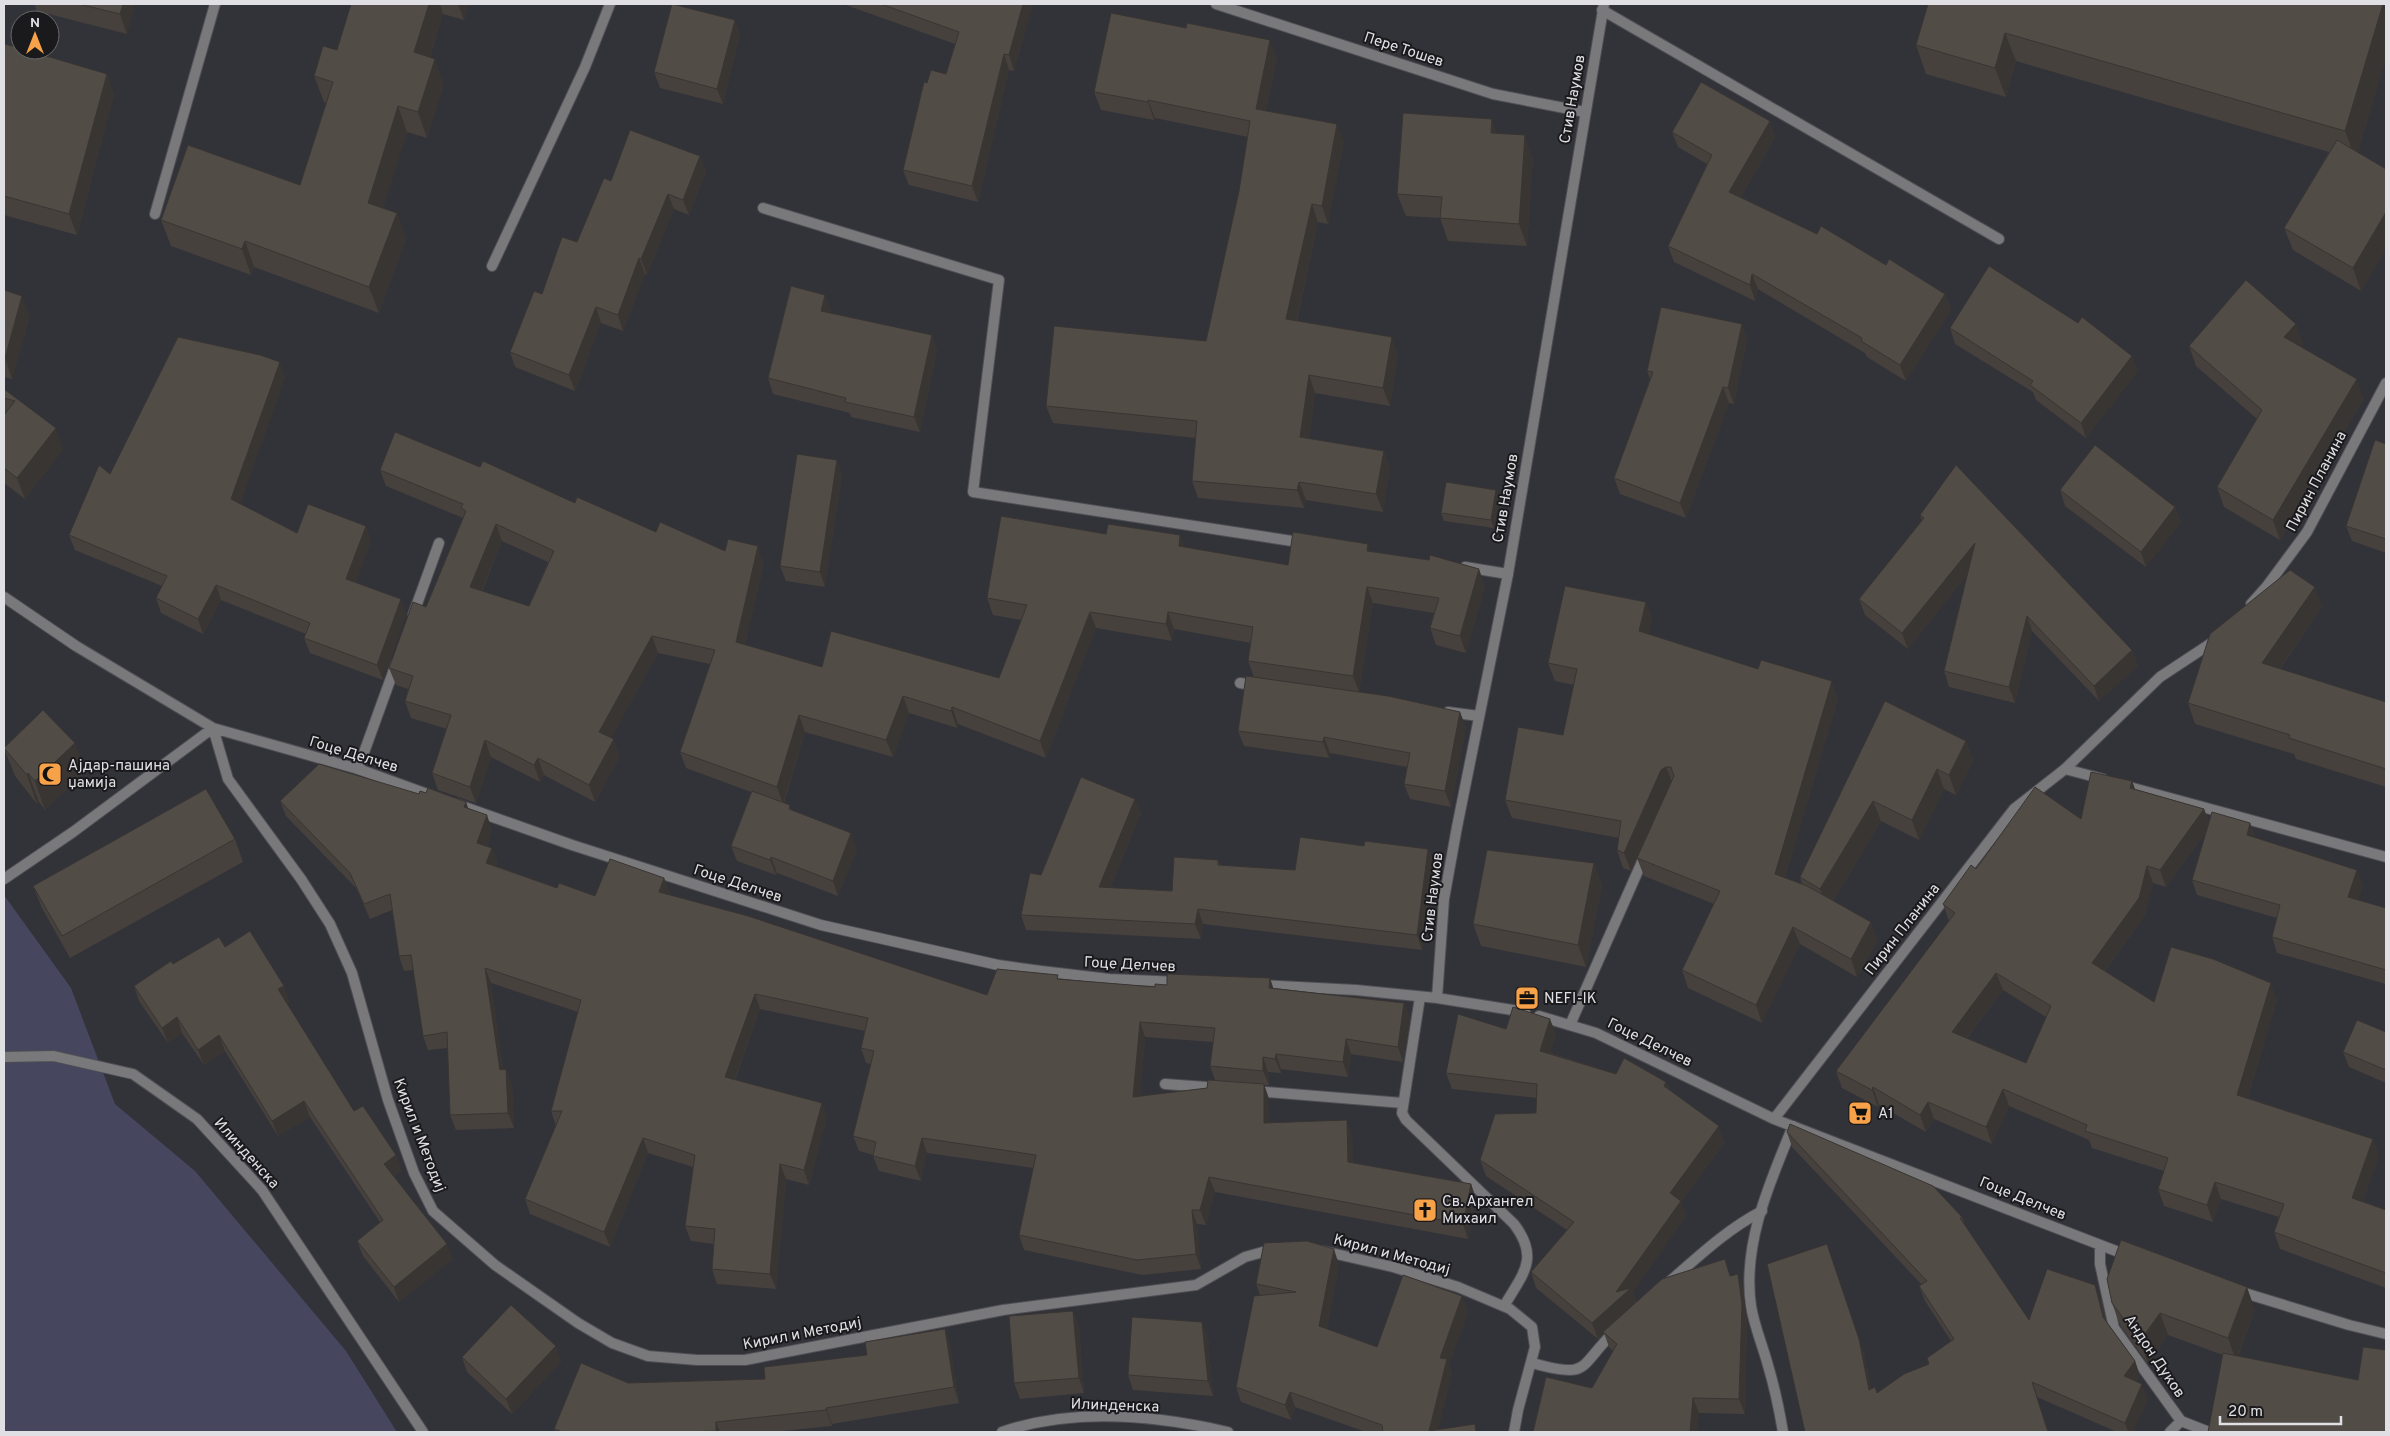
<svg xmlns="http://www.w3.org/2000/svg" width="2390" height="1436" font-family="Overpass,sans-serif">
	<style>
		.green { fill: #46465e }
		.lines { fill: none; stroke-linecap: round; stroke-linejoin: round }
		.service-casing { stroke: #4e4e54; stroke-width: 12 }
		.minor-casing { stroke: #4e4e54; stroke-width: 12 }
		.service { stroke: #79797c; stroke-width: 10 }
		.minor { stroke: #79797c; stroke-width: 10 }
		.wall { fill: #47413d; fill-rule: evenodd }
		.shaded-wall { fill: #393532 }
		.building { fill: #524c47; stroke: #393532; fill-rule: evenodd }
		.labels { text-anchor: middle; stroke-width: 4; stroke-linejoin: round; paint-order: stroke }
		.street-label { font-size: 15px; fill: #e0e0e4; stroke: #1a1a1d }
		.poi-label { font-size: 15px; fill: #e0e0e4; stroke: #1a1a1d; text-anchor: start }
	</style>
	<rect width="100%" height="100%" fill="#323239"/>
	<path class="green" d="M4,895l67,93 44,116 80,67 151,180 51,81h-393z"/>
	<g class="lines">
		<g class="service-casing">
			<path id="service" d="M1602,10l397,229
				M763,208l236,72 -26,212 332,51
				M155,214l60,-210
				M492,266l93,-199 25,-63
				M1465,567l43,7
				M413,615l26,-72
				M1240,683l18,3
				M1448,712l31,4
				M358,769l38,-105
				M2065,769l38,10
				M2122,785l264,72
				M1420,997l-18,116 4,7 108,104c26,34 9,50 -10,82
				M1570,1025l75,-170
				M1165,1084l55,4
				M1254,1091l149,12
				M1669,1282c30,-26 57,-52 93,-71
				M1532,1363c59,16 45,5 82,-31"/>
		</g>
		<g class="minor-casing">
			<path id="minor" d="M1216,4l277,90 92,18
				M4,597l72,49 137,82 145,41 80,29
				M2251,604l16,-18 40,-54 79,-149
				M456,804l116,41 249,80 177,40 43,6 68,8 70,3
				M4,879l69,-47 140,-104 15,51 73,100 29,45 22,49 36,127 26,73 19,38 62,54 83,58 34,20 36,13 49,4h48l258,-50 193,-25 49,-28 29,-8
				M1259,985l97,5 81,8 88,14
				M1437,998l7,-99 13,-72 51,-253 96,-570
				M1539,1016l57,17 178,86 355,137
				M4,1057l50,-1 79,18 64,45 65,71 161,242
				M1774,1119l240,-310 51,-40 95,-92 56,-37
				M2100,1246v18l14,64 67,93 28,11
				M1323,1251l70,16 65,20 52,22 22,18 3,20 -17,63 -4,22
				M2238,1291l111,34 37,9
				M1002,1432c72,-25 153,-17 226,0
				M1783,1432c-4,-24 -9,-47 -16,-70 -5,-18 -13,-37 -16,-56 -9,-62 19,-124 42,-180
				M2170,1432l11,-11"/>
		</g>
		<use href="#service" class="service"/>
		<use href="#minor" class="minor"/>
	</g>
	<path class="wall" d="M34,4h101l-8,30 -90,-23z
		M351,4h118l-5,16 -21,-6 -13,43 14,27 -17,54 -20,-6 -24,76 14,5 9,26 -27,74 -125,-46 -3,8 -80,-29 -10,-26 139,-35 26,-82 -2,-1 -10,-26 23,-26z
		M843,4h190l-19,67 -5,-1 -31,132 -69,-17 -6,-15 43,-96 9,-30z
		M1928,4h456l2,6v47l-28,96 28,16v79l-25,43 -68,-41 -9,-22 45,-76 -313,-91 -10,36 -80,-23 -10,-29z
		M735,20l5,15 -17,69 -63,-16 -6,-16z
		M4,44l103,30 7,21 -37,140 -73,-20z
		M1277,57l-11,54 71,13 7,18 -16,82 -10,-2 -21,99 101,34 -8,51 -75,-13 -6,46 75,12 6,18 -7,43 -77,-12 -2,8 -106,-10 -6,-17 4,-43 -143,-15 -7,-17 160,-65 33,-150 9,-54 -93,-19 -1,2 -53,-10 -7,-18z
		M1770,121l5,16 -34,60 76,37 69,31 59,29 6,16 -45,71 -39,-24 -2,-4 -107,-64 -3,12 -81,-39 -6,-16 39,-82 -29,-17 -6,-15z
		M1497,133l36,25 -6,88 -79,-5 -8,-23 -34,-2 -9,-22z
		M700,156l6,16 -17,43 -15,-6 -27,66 -2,-1 -22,57 -22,-8 -26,68 -60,-24 -5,-15 67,-110 34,-61z
		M4,290l26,26 -18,63 -8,-2z
		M825,295l6,15 -1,3 102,22 5,15 -17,82 -69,-15 -1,-4 -77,-19 -5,-16z
		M2078,323l54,33 6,15 -52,67 -50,-38 -3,-8 -78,-48 -5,-16z
		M1742,324l5,16 -13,64 -5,-1 -43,115 -66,-24 -6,-16 36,-99 -3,-8z
		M2296,324l7,20 -3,2 64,53 -84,141 -56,-33 -7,-20 40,-68 -61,-53 -7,-20z
		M285,377l-45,127 57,29 69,-7 5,15 -15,41 50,32 -23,66 -73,-27 -6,-15 2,-4 -85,-34 -18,34 -42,-21 -5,-15 6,-12 -87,-36 -6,-15 41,-61z
		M4,389l59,60 -38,50 -21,-16z
		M2386,444v109l-34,-12 -6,-15z
		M837,460l5,15 -17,112 -39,-6 -6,-15z
		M480,467l95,36 81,29 69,19 39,12 -19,82 77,22 177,11 22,-58 -28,-5 -6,-17 119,-64 182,31 83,-14 114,35 -19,67 -30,-8 -6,-17 4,-15 -61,-10 -14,89 107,35 -15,80 -41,-8 -6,-15 3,-17 -77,-14 -1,5 -85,-12 -6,-15 16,-54 -6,-16 3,-18 -77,-14 -2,12 -76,-13 -50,130 -88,-34 -1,4 -48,-15 -16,44 -88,-25 -21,71 8,7 65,39 -19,47 -61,-23 -1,2 -39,-14 -6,-15 20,-54 -65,-24 -6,-16 30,-88 -52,-11 -47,85 9,18 -25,46 -51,-27 -4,7 -49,-25 -15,46 -38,-13 -6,-17 15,-44 -36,-11 -6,-17 3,-12 -12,-4 -7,-17 37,-61 37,-89 -77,-32 -6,-16zM502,541l46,21 -19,44 -47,-15z
		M2060,490l115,17 6,15 -35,45 -81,-61z
		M1499,498l-5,30 -50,-7 -3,-8z
		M1920,515l212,135 6,16 -39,35 -67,-70 -17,72 -66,-16 -5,-16 23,-96 -59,74 -43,-34 -6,-16 63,-78z
		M2315,587l7,20 -42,62 106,33v85l-90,-28 -2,-5 -99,-30 -7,-21z
		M1646,602l6,18 -3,14 189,65 -53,179 17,6 -2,-7 85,-176 81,40 7,20 -17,34 -12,-6 -25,51 -38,-19 -48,80 45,39 -21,37 -57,-33 -38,79 -74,-35 -6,-18 32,-66 -70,-28 -7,-18 32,-71 -1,1 -37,83 -8,-3 -6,-18 2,-12 -107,-20 -7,-18 58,-65 11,-50 -19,-4 -7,-18z
		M75,743l10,29 -40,38 -6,-8 -2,2 -22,-28 -11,-28z
		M2132,781l3,8 69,20 5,13 41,1 5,14 108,48 -5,15 28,8v76l-109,-31 -5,-16 5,-19 -80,-23 -5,-15 14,-48 -40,55 -13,-4 -8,32 -40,56 49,31 123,-2 -29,98 125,41 6,17 -16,45 23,9v78l-106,-39 -6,-17 5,-15 -58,-18 -8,23 -49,-16 -6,-17 6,-18 -72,-23 -3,-8 -80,-34 -17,38 -58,-25 -8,13 -47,-27 -1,2 -36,-19 -6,-17 113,-150 -6,-17 33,-35 105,-50zM2003,990l43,27 -20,46 -59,-25z
		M426,793l40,9 2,6 24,22 -5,16 5,2 5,14 -1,4 61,22 38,8 69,-18 6,15 -1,2 318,100 73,-16 95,8 12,-2 107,3 130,15 6,15 -7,44 -52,-8 -3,23 -67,-8v4l-13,-1 1,13h-5l5,14v24l83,12 1,28 118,21 5,15 -8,40 -253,-47 -9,33 -9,-1 4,45 -59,6 -118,-25 -5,-15 15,-67 -107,-15 -6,28 -42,-10 -6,-15v-1l-14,-4 -6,-15 18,-72 -5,-1 -5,-15 4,-17 -105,-22 -25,71 87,23 5,14 -18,68 -23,-6 -10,110 -59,-5 -5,-15 2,-25 -23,-3 -6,-15 8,-59 -45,-14 -38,94 -80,-33 -5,-15 31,-73 -5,-15 27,-99 -87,-29 12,87 9,14 2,44 -58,2 -6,-15 -2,-67 -20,2 -5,-14 -9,-66 -10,1 -5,-15 -7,-46 -22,9 -14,-31 -70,-72 -6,-15zM1145,1037l68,5 -3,24 5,14 -8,8 -67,9z
		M1135,799l6,15 -31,74 62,3 46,-31 2,5 75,5 69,-24 64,3 6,15 -12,86 -219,-26 -2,15 -175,-9 -5,-15 20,-40z
		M235,839l8,23 -173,96 -28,-50 -9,-22z
		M1594,863l8,23 -16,81 -105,-21 -8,-22z
		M225,947l59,39 5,15 -2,2 67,108 48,60 -8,5 59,83 -54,43 -36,-46 -6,-15 23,-19 -70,-105 -32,19 -53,-85 -21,14 -22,-32 -14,10 -29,-42 -5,-15 39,-22z
		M1506,1029l50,5 -6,19 66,21 50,8 4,8 55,52 -44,60 5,14 -53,76 3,10 95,-26 12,13 4,31 -2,94 -46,-1 -2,19h-164l59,-44 21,-37 -4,-4 -5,-14 -6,6 -62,-51 -5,-16 36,-42 -81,-54 -6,-16 56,-47 1,-15 -85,-9 -6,-16z
		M2386,1032v51l-37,-16 -6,-15z
		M1787,1132l175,85 3,8 64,95 72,-20 5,21 29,40 5,15 -4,5 12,18 -15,33h-16l-80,-35 -232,35 27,-173 32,95 7,35 6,4 52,-29 22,-23 -26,-40 -6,-15 3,-1 -130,-138z
		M1339,1265l-12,64 50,18 85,-51 6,16 -19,53 3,9 -14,55 40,3h-112l-71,-25 -4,13 -50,-18 -5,-15 24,-92 -4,-11z
		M2112,1303l143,7 -17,46 120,24 28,52 -163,-77 -55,-20 -20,29 -28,-39z
		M1073,1311l6,15 5,67 -64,6 -6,-16z
		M1202,1322l6,15 5,59 -80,-6 -5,-15z
		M945,1329l5,16 9,58 -127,21v2l-59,6h-217l-2,-3 74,-46 137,-4 102,-24z
		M556,1346l5,16 -49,52 -45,-42 -5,-15z"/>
	<path class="shaded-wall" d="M123,4h12l-8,30 -7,-20z
		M429,4h11l3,10 -20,64 -9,-26z
		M458,4h11l-5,16z
		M1023,4h10l-19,67 -5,-16z
		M2383,4h1l2,6v47l-30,103 -11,-29z
		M735,20l5,15 -17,69 -6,-15z
		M2005,33l11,28 -10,36 -11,-29z
		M1270,40l7,17 -14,70 -7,-18z
		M1004,54l5,16 -31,132 -6,-16z
		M435,59l9,25 -17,54 -9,-26z
		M107,74l7,21 -37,140 -8,-21z
		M1148,100l7,18 -1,2 -6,-18z
		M398,106l9,26 -30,96 -9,-25z
		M1492,119l8,23 -9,-9z
		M1770,121l5,16 -40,70 -6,-15z
		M1337,124l7,18 -16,82 -6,-18z
		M1525,135l8,23 -6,88 -8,-22z
		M700,156l6,16 -17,43 -6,-15z
		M668,194l6,15 -27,66 -6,-16z
		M1312,204l6,18 -25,115 -7,-18z
		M2386,212v36l-25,43 -8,-23z
		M397,213l9,26 -27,74 -10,-26z
		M245,241l9,26 -3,8 -9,-26z
		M639,258l6,16 -22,57 -5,-16z
		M1752,274l6,15 -3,12 -5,-16z
		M1945,294l6,16 -45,71 -6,-16z
		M825,295l6,15 -4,17 -6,-16z
		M22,296l8,20 -18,63 -7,-21z
		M596,307l5,16 -26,68 -6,-16z
		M1742,324l5,16 -13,64 -6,-16z
		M2296,324l7,20 -12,13 -7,-20z
		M932,335l5,15 -17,82 -6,-15z
		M1392,337l6,18 -8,51 -7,-18z
		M2132,356l6,15 -52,67 -5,-15z
		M280,362l5,15 -48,137 -6,-15z
		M1309,375l6,18 -8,62 -7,-18z
		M2357,379l7,20 -84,141 -7,-20z
		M1723,387l6,16 -43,115 -6,-15z
		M56,428l7,21 -38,50 -8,-21z
		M1384,451l6,18 -7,43 -7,-18z
		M837,460l5,15 -17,112 -5,-15z
		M1299,482l7,18 -2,8 -7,-18z
		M1496,490l3,8 -5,30 -3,-8z
		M2175,507l6,15 -35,45 -5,-15z
		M496,524l6,17 -26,63 -6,-17z
		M366,526l5,15 -19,53 -6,-15z
		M1180,535l7,17 -8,-6z
		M1975,543l6,16 -73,90 -6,-16z
		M1368,544l6,16 -7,-9z
		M758,546l6,17 -22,96 -6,-17z
		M1479,569l6,17 -19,67 -6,-17z
		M216,585l5,15 -18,34 -5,-15z
		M1367,587l6,16 -14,89 -6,-16z
		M2315,587l7,20 -53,77 -7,-21z
		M401,599l5,15 -23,66 -6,-15z
		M1646,602l6,18 -6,28 -7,-17z
		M1090,612l6,16 -50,130 -6,-17z
		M1168,612l6,17 -2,12 -6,-17z
		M2027,616l5,15 -17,72 -6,-16z
		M652,636l6,17 -53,96 -6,-17z
		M2132,650l6,16 -39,35 -5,-15z
		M1832,681l6,18 -57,193 -6,-18z
		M903,696l6,17 -16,44 -7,-17z
		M952,707l6,17 -1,4 -6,-17z
		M1460,712l6,15 -15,80 -6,-16z
		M799,715l6,17 -22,72 -6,-17z
		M1324,737l6,16 -1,5 -6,-16z
		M614,739l6,17 -25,46 -6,-17z
		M485,740l6,17 -15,46 -6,-16z
		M1966,741l7,20 -17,34 -7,-20z
		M75,743l10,29 -40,38 -10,-29z
		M538,758l6,17 -4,7 -6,-17z
		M1666,767l7,17 -5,4 -37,83 -7,-18 37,-83z
		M1937,769l7,20 -25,51 -7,-20z
		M28,773l11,29 -2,2 -10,-29z
		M2132,781l6,17 -8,-10z
		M1135,799l6,15 -37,88 -5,-15z
		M1873,801l8,20 -53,88 -8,-20z
		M466,802l5,15 -7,-10z
		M2204,809l6,17 -44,61 -6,-17z
		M487,815l5,15 -9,28 -6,-15z
		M2250,823l6,16 -9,-4z
		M851,833l6,16 -19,47 -5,-15z
		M492,848l5,14 -6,16 -5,-15z
		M1428,849l6,15 -12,86 -5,-15z
		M771,857l6,16 -1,2 -6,-15z
		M1594,863l8,23 -16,81 -8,-22z
		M2147,866l6,17 -8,32 -47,65 -6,-17z
		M2357,870l6,15 -10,28 -5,-16z
		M664,878l6,15 -6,14 -5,-15z
		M1198,909l5,15 -2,15 -6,-15z
		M1871,922l7,18 -21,37 -6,-18z
		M1793,927l7,17 -38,79 -6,-18z
		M485,968l6,15 14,102 -5,-15z
		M1996,973l7,17 -45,59 -6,-17z
		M1270,978l5,15 -6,-5z
		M2271,983l6,17 -33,112 -7,-17z
		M284,986l5,15 -5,4 -6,-16z
		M755,994l5,15 -30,83 -5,-15z
		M1404,1003l6,15 -7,44 -5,-15z
		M177,1017l5,16 -14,10 -6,-15z
		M1550,1019l6,15 -10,32 -6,-15z
		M1140,1022l5,15 -6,75 -6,-15z
		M219,1035l6,16 -21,14 -6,-15z
		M1346,1039l5,15 -3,23 -5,-15z
		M1276,1054l5,15v4l-6,-14z
		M1263,1057l5,15 1,13 -6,-14z
		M506,1069l6,15 2,44 -6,-15z
		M1666,1082l6,15 -8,-11z
		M1264,1084l5,15 1,39 -6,-15z
		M1873,1087l6,18 -1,2 -6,-17z
		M2003,1089l6,17 -17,38 -6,-17z
		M304,1101l6,16 -32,19 -6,-15z
		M1928,1102l6,17 -8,13 -6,-17z
		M822,1103l5,14 -18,68 -5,-15z
		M1347,1120l5,15 2,42 -6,-15z
		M1719,1126l6,16 -44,60 5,14 -53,76 3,11 -38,36 -6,-16 24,-31 54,-99z
		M643,1138l5,15 -38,94 -6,-15z
		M922,1138l5,15 -6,28 -6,-15z
		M2373,1139l6,17 -21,59 -6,-17z
		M396,1155l6,16 -13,8 -5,-15z
		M780,1164l6,15 -10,110 -6,-15z
		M1209,1177l6,15 -9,33 -6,-15z
		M2215,1182l6,17 -8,23 -6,-17z
		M1471,1184l5,15 -8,40 -5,-15z
		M1192,1210l5,14 4,45 -5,-15z
		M447,1244l6,15 -54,43 -5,-15z
		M1827,1244l37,110 10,51 -5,-15z
		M1334,1249l5,16 -14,76 -6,-15z
		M1738,1274l5,15 4,31 -2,94 -6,-15z
		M2095,1285l6,15 7,32 -5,-15z
		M2247,1287l8,23 -19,50 -8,-22z
		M1462,1296l6,16 -19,53 3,9 -14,58 -9,-1 11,-73z
		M1073,1311l6,15 5,67 -5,-15z
		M2160,1313l8,22 -20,29 -8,-23z
		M1202,1322l6,15 5,59 -5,-15z
		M945,1329l5,16 9,58 -5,-16z
		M556,1346l5,16 -49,52 -6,-15z
		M2135,1361l5,15 -10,15 -6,-15z
		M2142,1384l6,15 -15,33h-5l-3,-9z
		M1290,1392l5,15 -4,13 -6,-15z
		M1693,1398l6,15 -2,19h-7z
		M826,1408l6,16v2l-6,-16z
		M716,1422l4,10h-3l-1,-1z"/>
	<path class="building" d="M79,4h44l-3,10z
		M351,4h78l-15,48 21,7 -17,53 -20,-6 -30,97 29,10 -28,74 -124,-46 -3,8 -81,-29 27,-75 112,40 33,-103 -19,-6 9,-30 14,4z
		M672,4l63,16 -18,69 -63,-17z
		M881,4h142l-14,51 -5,-1 -32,132 -69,-16 21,-88 3,1 4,-13 15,4 13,-42z
		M1928,4h455l-38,127 -340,-98 -10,35 -79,-23z
		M1111,13l75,15 1,-5 83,17 -14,69 81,15 -15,82 -10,-2 -26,115 106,18 -9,51 -74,-13 -9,62 84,14 -8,43 -77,-12 -2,8 -105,-9 5,-60 -151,-15 8,-80 152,15 33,-150 11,-70 -102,-21v2l-54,-10z
		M4,44l16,4v2h6l81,24 -38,140 -65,-18z
		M1701,82l69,39 -41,71 88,42 4,-8 65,39 3,-6 56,35 -45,71 -39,-24 1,-3 -110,-64 -2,11 -82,-39 44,-91 -40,-23z
		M1403,113l89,6 -1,14 34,2 -6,89 -79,-6 2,-21 -45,-3z
		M630,130l70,26 -17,44 -15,-6 -27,65 -2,-1 -21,57 -22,-8 -27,68 -59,-23 24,-61 8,3 20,-57 15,5 27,-64 7,3z
		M2337,140l49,29v43l-33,56 -69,-40z
		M1989,266l89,57 4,-6 50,39 -51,67 -51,-38 3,-4 -83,-53z
		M2246,280l50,44 -12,13 73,42 -84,141 -56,-33 45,-77 -73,-64z
		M791,286l34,9 -4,16 111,24 -18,82 -69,-15 1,-4 -78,-20z
		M4,290l18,6 -17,62h-1z
		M1661,307l81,17 -14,64 -5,-1 -43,116 -66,-25 39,-106 -6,-1z
		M178,337l82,18 20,7 -49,137 66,34 11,-29 58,22 -20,53 55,20 -24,66 -73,-27 6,-15 -94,-38 -18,34 -42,-21 11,-22 -98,-41 30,-70 11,9z
		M4,389l52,39 -39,50 -13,-10v-53l11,-14 -11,-3z
		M395,432l85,35 3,-6 92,42 2,-6 79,35 4,-10 65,29 3,-12 30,7 -22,96 86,25 9,-36 168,47 28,-73 -40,-7 14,-82 105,18 2,-10 72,11 -1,11 109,19 5,-33 75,12 -1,7 62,9 1,-5 49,14 -19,67 -30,-8 9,-30 -72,-11 -14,89 -105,-15 5,-34 -85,-15 -2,12 -76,-12 -50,129 -88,-34 -1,4 -48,-15 -17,44 -87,-25 -22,72 -97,-35 35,-102 -63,-14 -53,96 15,7 -25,46 -51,-27 -4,7 -49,-25 -15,47 -38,-14 19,-58 -46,-14 8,-25 -24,-8 24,-66 13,5 40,-96 -5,-3 2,-4 -83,-34zM496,524l58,27 -25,55 -59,-19z
		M2375,440l11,4v95l-40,-13z
		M2095,445l80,62 -34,45 -81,-62z
		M797,454l40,6 -17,112 -40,-6z
		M1956,465l176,185 -38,36 -67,-70 -18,71 -65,-16 31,-128 -73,90 -43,-34 65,-81 -4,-3z
		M1446,482l50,8 -5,30 -50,-7z
		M2290,570l25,17 -53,76 124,39v67l-97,-31 1,-3 -102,-32 22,-69z
		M1565,586l81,16 -7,29 119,38 3,-9 71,21 -57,193 32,12 64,36 -20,37 -58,-32 -37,78 -74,-35 38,-79 -83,-33 37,-82 -3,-9h-5l-5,3 -37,83 -7,-3 4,-29 -116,-21 13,-73 45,8 14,-66 -29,-6z
		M1246,676l142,20 72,16 -15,79 -41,-7 6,-31 -86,-16 -1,5 -85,-11z
		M1885,701l81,40 -17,34 -12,-6 -25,51 -39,-19 -53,88 -20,-12z
		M43,710l32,33 -40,38 -7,-8 -1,2 -23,-27z
		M319,764l100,30 1,-3 6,2 2,-5 38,14 -2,5 23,8 -10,28 15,5 -6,15 71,25 2,-5 36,13 15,-37 54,19 -5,14 89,24 239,79 10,-26 61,6 -1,4 98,8v-3l12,1v-11l103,4 -1,10 135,15 -6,44 -52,-8 -3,23 -67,-8 -1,5 -12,-2v14l-53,-5 5,-38 -75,-6 -7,75 74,-9 1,-8 56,4v39l83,-3 1,42 123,22 -8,40 -254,-47 -9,33h-8l4,44 -59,6 -118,-25 17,-80 -114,-17 -7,28 -42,-10 3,-14 -23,-6 21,-85 -13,-3 7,-30 -113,-24 -30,83 97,26 -18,67 -24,-6 -10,110 -58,-5 3,-40 -30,-3 10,-71 -52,-17 -39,94 -79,-33 37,-88h-11l30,-111 -96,-32 15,102 6,-1 2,44 -58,2 -3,-83 -24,4 -12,-81 -12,1 -9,-62 -26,10 -14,-31 -70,-72z
		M2091,772l41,9 -2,7 74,21 -44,61 -13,-4 -8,32 -47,65 62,39 17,-55 42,12 58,24 -34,112 136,44 -21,59 34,12v63l-112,-41 10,-28 -69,-22 -8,23 -49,-16 10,-31 -83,-27 2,-6 -84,-36 -17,38 -58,-25 -8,13 -47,-28 -1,3 -36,-19 119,-158 -12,-9 28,-39 5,4 59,-82 46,32zM1996,973l55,33 -25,57 -74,-31z
		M1081,777l54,22 -36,88 73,4 2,-34 44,3v5l77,5 5,-33 64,9 1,-5 63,8 -11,86 -219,-26 -3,15 -174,-9 9,-42 11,2z
		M206,789l29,50 -173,97 -29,-50z
		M752,791l38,14 -1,4 62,24 -18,48 -62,-24 -1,3 -39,-14z
		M2212,812l38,11 -3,12 110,35 -9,27 38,11v62l-114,-33 8,-32 -88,-25z
		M1487,850l107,13 -16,82 -105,-21z
		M250,931l34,55 -6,3 76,122 9,-5 33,49 -12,9 63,80 -53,43 -37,-46 26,-21 -79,-119 -32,20 -53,-86 -21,15 -21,-33 -15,11 -28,-42 37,-25 2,3 46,-27 6,10z
		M1513,1007l37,12 -10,32 76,23 8,-16 42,24 -2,4 55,40 -49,67 11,8 -65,91 15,-4 -39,35 -61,-51 43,-50 -94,-62 15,-46 41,-1 1,-29 -91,-11 12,-59 48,15z
		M2357,1020l29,12v38l-43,-18z
		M1790,1124l143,62 29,31 -2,1 69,102 18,-51 48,16 8,32 32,44 -11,15 18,8 -17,39 -93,-41 16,50h-243l-38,-168 60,-20 32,95 10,51 6,-3 2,6 27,-19 25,-10 -2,-6 27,-19 -35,-53 8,-5 -140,-149z
		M2121,1240l126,47 -19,51 -68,-25 -20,28 -28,-38 -5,-24z
		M1307,1241l27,8 -15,77 58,21 26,-72 59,21 -22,62 7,1 -18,72 46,-7 1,8h-93l-1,-7 -92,-33 -5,13 -49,-18 18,-91 42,-4 -40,-8 8,-41z
		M1725,1259l5,17 8,-2 4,31 -3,94 -46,-1 -3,34h-157l13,-55 46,11 25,-44 -14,-12 59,-53z
		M511,1305l45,41 -50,53 -44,-42z
		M1073,1311l6,67 -65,5 -5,-67z
		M1132,1317l70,5 6,59 -80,-6z
		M945,1329l9,58 -128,21v2l-110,12v9l-34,1h-119l-9,-3 27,-66 47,20 137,-4 -1,-12 103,-12 -2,-13z
		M2363,1347l23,3v82h-178l15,-79 135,27z"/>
	<defs>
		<g id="mosque-square" transform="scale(1.25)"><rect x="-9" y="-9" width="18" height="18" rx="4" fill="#f7a149" stroke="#1a1a1d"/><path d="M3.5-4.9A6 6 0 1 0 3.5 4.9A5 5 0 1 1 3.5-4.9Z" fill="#111"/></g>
		<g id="office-square" transform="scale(1.25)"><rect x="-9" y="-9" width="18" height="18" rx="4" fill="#f7a149" stroke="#1a1a1d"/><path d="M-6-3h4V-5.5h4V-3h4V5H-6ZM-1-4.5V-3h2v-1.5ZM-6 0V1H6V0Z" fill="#111"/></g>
		<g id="supermarket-square" transform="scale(1.25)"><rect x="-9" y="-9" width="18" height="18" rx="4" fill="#f7a149" stroke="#1a1a1d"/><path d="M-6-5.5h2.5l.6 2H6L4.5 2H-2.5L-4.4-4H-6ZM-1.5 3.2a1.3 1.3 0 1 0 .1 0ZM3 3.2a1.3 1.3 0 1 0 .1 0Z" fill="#111"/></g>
		<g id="church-square" transform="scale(1.25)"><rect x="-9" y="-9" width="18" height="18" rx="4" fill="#f7a149" stroke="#1a1a1d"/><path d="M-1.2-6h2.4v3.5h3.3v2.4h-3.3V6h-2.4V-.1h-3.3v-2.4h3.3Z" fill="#111"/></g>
	</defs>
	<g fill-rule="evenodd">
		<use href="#mosque-square" x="50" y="774"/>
		<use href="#office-square" x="1527" y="998"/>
		<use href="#supermarket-square" x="1860" y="1113"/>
		<use href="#church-square" x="1425" y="1210"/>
	</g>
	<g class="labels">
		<g class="street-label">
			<text transform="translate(1404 49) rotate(18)" y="5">Пере Тошев</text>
			<text transform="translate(1572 99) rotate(-80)" y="5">Стив Наумов</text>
			<text transform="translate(2316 481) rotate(-62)" y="5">Пирин Планина</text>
			<text transform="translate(1505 498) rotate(-80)" y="5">Стив Наумов</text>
			<text transform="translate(354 754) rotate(17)" y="5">Гоце Делчев</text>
			<text transform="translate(738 883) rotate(18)" y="5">Гоце Делчев</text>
			<text transform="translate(1432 897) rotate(-83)" y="5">Стив Наумов</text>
			<text transform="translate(1902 929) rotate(-52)" y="5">Пирин Планина</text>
			<text transform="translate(1130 964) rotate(3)" y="5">Гоце Делчев</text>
			<text transform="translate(1650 1042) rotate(26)" y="5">Гоце Делчев</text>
			<text transform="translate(420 1135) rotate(69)" y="5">Кирил и Методиј</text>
			<text transform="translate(247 1153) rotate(48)" y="5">Илинденска</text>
			<text transform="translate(2023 1198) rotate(22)" y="5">Гоце Делчев</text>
			<text transform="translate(1392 1254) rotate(15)" y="5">Кирил и Методиј</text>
			<text transform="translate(802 1333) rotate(-11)" y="5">Кирил и Методиј</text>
			<text transform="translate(2155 1356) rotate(56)" y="5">Андон Дуков</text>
			<text transform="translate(1115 1405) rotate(2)" y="5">Илинденска</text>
		</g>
		<g class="poi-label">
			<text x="68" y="770">Ајдар-пашина<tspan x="68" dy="17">џамија</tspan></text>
			<text x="1544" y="1003">NEFI-IK</text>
			<text x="1878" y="1118">A1</text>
			<text x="1442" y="1206">Св. Архангел<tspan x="1442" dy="17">Михаил</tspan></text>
		</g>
	</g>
	<rect width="2390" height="1436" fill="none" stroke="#e0e0e4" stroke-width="10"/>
	<g transform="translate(35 35)"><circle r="24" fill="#1a1a1d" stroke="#69696d"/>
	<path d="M0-4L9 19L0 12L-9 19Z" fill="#f7a149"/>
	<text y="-8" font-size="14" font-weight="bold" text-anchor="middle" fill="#e0e0e4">N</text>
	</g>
	<path d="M2220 1416v8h121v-8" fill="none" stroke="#e0e0e4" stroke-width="2.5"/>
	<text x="2228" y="1416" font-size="15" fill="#e0e0e4" stroke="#1a1a1d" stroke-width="4" paint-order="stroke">20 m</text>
</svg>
